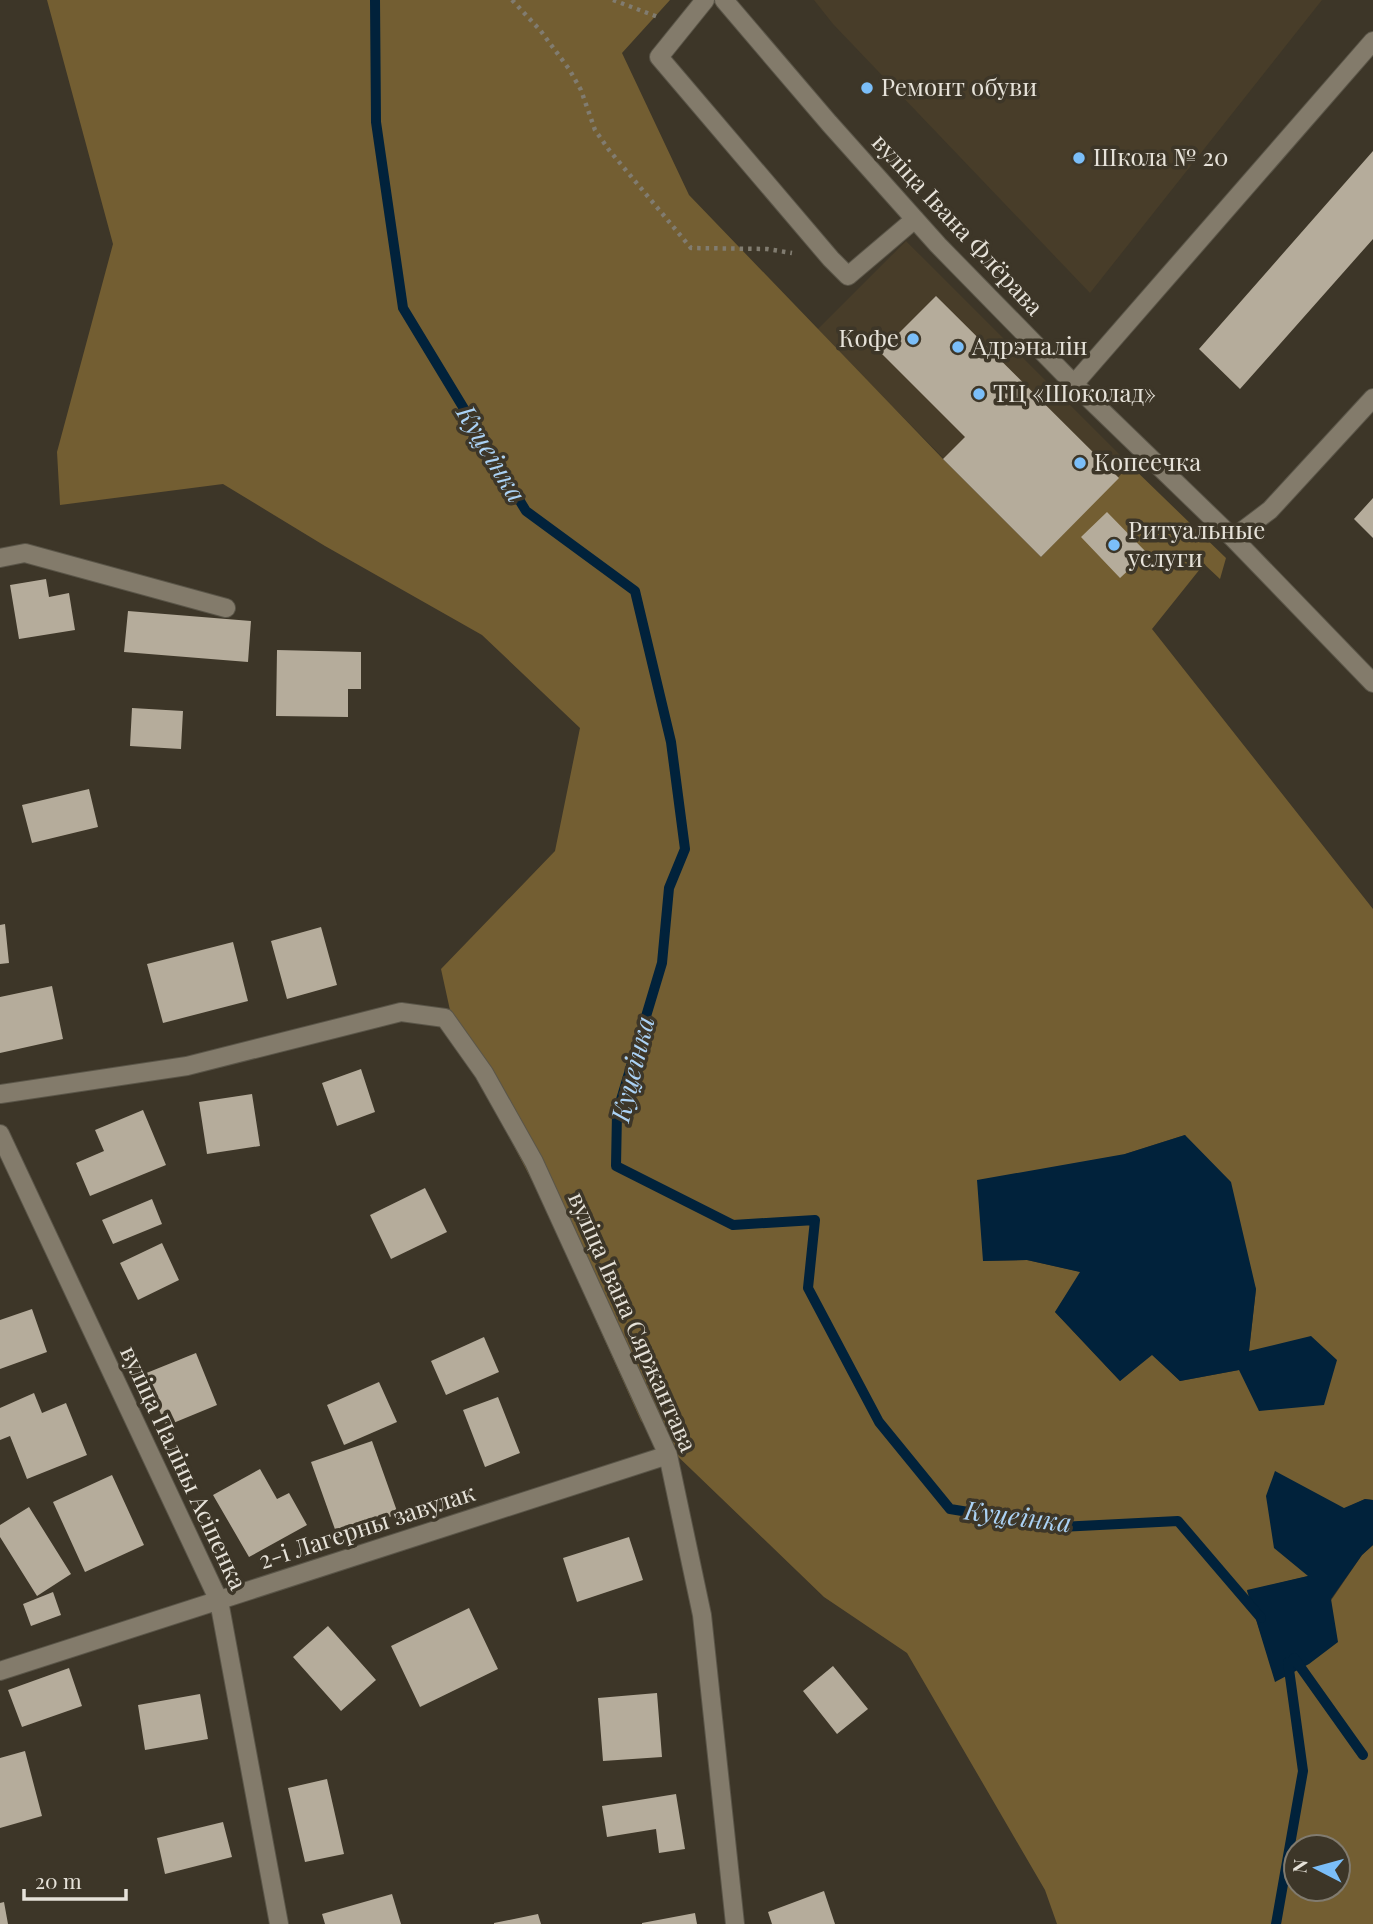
<svg xmlns="http://www.w3.org/2000/svg" width="1373" height="1924" font-family="'Playfair Display',serif">
	<style>
		.built { fill: #483d29 }
		.green { fill: #735e32; fill-rule: evenodd }
		.water { fill: #01223b }
		.lines { fill: none; stroke-linecap: round; stroke-linejoin: round }
		.stream { stroke: #01223b; stroke-width: 10 }
		.building { fill: #b5ac9b }
		.minor-casing { stroke: #5a5548; stroke-width: 20 }
		.path { stroke: #817c70; stroke-width: 4.5; stroke-dasharray: 3.5 5; stroke-linecap: butt }
		.minor { stroke: #837b6b; stroke-width: 18 }
		.poi-dot { fill: #7bbef8; stroke: #3d3628; stroke-width: 2.5 }
		.labels { text-anchor: middle; stroke-width: 7; stroke-linejoin: round; paint-order: stroke }
		.poi-label { font-size: 24px; fill: #e6e2d9; stroke: #3d3628; text-anchor: start }
		.street-label { font-size: 24px; fill: #e6e2d9; stroke: #3d3628 }
		.water-label { font-size: 26px; font-style: italic; fill: #abd2f5; stroke: #3d3628 }
	</style>
	<rect width="100%" height="100%" fill="#3d3628"/>
	<path class="built" d="M814,0h508l-232,293 -257,-269z
		M906,241l224,224 -89,92 -224,-227z"/>
	<path class="green" d="M47,0h623l-48,53 67,142 254,264 98,98 89,-92 96,93 -6,21 -16,-15 -52,65 221,280v591l-8,-1 -21,10 -36,67 -61,15 29,90 86,-126 11,-10v379h-316l-12,-34 -138,-237 -83,-56 -183,-176 -101,-225 -85,-163 -14,-64 114,-118 25,-123 -98,-93 -157,-89 -102,-62 -163,21 -3,-53 56,-208zM1185,1135l71,154 -7,62 -10,19 -59,11 -28,-27 -32,27 -65,-69 26,-40 -54,-12 -44,1 142,-107zM1296,1847h42v42h-42z"/>
	<path class="water" d="M1185,1135l46,47 25,107 -7,62 62,-15 26,24 -13,45 -65,6 -20,-41 -59,11 -28,-26 -32,26 -65,-69 25,-40 -53,-12 -44,1 -6,-81 148,-26z
		M1275,1471l69,37 21,-9 8,1v45l-11,10 -31,44 7,43 -29,22 -34,18 -28,-92 61,-14 -34,-28 -8,-52z"/>
	<g class="lines">
		<path class="stream" d="M375,0l1,122 27,186 123,203 109,80 36,151 14,107 -16,39 -7,75 -45,150 -1,53 117,59 82,-5 -7,68 71,134 71,87 110,18 118,-6 83,97
			M1294,1658l69,97
			M1276,1924l27,-153 -15,-109"/>
	</g>
	<path class="building" d="M1373,151v88l-133,150 -41,-40z
		M936,296l183,182 -78,79 -98,-98 22,-22 -85,-85z
		M1373,498v40l-19,-19z
		M1107,512l40,41 -27,25 -39,-41z
		M46,579l3,18 20,-4 6,37 -56,9 -9,-54z
		M128,611l123,10 -3,41 -124,-10z
		M277,650l84,2v37h-13v28l-72,-1z
		M132,708l51,3 -2,38 -51,-3z
		M89,789l9,38 -66,16 -10,-38z
		M5,924l4,39 -9,1v-39z
		M321,927l16,58 -50,14 -16,-58z
		M233,942l15,59 -85,22 -16,-59z
		M52,986l11,53 -63,14v-56z
		M361,1069l14,43 -38,14 -15,-43z
		M252,1094l8,52 -53,8 -8,-52z
		M143,1110l23,55 -76,31 -14,-33 28,-12 -9,-21z
		M425,1188l22,44 -56,27 -21,-44z
		M152,1199l10,25 -49,20 -11,-24z
		M162,1243l17,37 -41,20 -18,-37z
		M32,1309l15,43 -47,17v-49z
		M484,1337l15,35 -53,23 -15,-34z
		M196,1353l21,52 -51,21 -22,-52z
		M379,1382l18,40 -53,23 -17,-40z
		M34,1393l8,20 24,-10 21,52 -60,24 -17,-43 -10,4v-32z
		M498,1397l22,56 -35,14 -22,-57z
		M372,1441l26,73 -61,21 -26,-73z
		M260,1469l17,30 12,-6 18,32 -58,32 -36,-62z
		M112,1475l32,70 -59,27 -32,-70z
		M29,1507l42,67 -34,22 -37,-59v-12z
		M629,1537l14,43 -66,22 -14,-44z
		M53,1592l8,23 -30,11 -8,-22z
		M469,1608l29,61 -78,38 -29,-61z
		M328,1626l48,54 -35,31 -48,-54z
		M833,1666l35,43 -31,25 -34,-43z
		M69,1668l13,38 -60,21 -14,-37z
		M657,1693l5,64 -59,4 -5,-63z
		M200,1694l8,45 -63,11 -7,-45z
		M25,1751l17,65 -42,12v-70z
		M327,1779l17,75 -39,8 -17,-74z
		M676,1794l9,55 -26,4 -3,-24 -49,8 -5,-31z
		M223,1822l9,35 -67,17 -8,-36z
		M824,1891l11,33h-63l-4,-12z
		M392,1894l9,30h-76l-3,-10z
		M4,1902l4,22h-8v-21z
		M695,1913l2,11h-55v-1z
		M538,1914l3,10h-47v-1z"/>
	<g class="lines">
		<g class="minor-casing">
			<path id="minor" d="M705,0l-46,57 172,202 17,17 67,-57
				M724,0l105,123 109,122 136,139 159,154 140,145
				M1074,384l299,-343
				M1233,538l37,-28 103,-112
				M0,558l25,-5 201,55
				M0,1094l187,-28 214,-54 44,6 39,55 50,89 134,293 34,160 33,309
				M0,1134l219,467 60,323
				M0,1671l668,-216"/>
		</g>
		<path class="path" d="M512,0l28,30 29,39 12,21 14,40 14,20 82,98 76,1 25,4
			M613,0l45,17"/>
		<use href="#minor" class="minor"/>
	</g>
	<g class="poi-dot">
		<circle cx="867" cy="88" r="7"/>
		<circle cx="1079" cy="158" r="7"/>
		<circle cx="913" cy="339" r="7"/>
		<circle cx="958" cy="347" r="7"/>
		<circle cx="979" cy="394" r="7"/>
		<circle cx="1080" cy="463" r="7"/>
		<circle cx="1114" cy="545" r="7"/>
	</g>
	<g class="labels">
		<g class="poi-label">
			<text x="881" y="96">Ремонт обуви</text>
			<text x="1093" y="166">Школа № 20</text>
			<text x="899" y="347" text-anchor="end">Кофе</text>
			<text x="972" y="355">Адрэналін</text>
			<text x="993" y="402">ТЦ «Шоколад»</text>
			<text x="1094" y="471">Копеечка</text>
			<text x="1128" y="539">Ритуальные<tspan x="1128" dy="28">услуги</tspan></text>
		</g>
		<g class="street-label">
			<text transform="translate(957 225) rotate(47)" y="8">вуліца Івана Флёрава</text>
			<text transform="translate(632 1322) rotate(66)" y="8">вуліца Івана Сяржантава</text>
			<text transform="translate(183 1468) rotate(65)" y="8">вуліца Паліны Асіпенка</text>
			<text transform="translate(367 1527) rotate(-18)" y="8">2-і Лагерны завулак</text>
		</g>
		<g class="water-label">
			<text transform="translate(491 454) rotate(59)" y="9">Куцеінка</text>
			<text transform="translate(633 1069) rotate(-76)" y="9">Куцеінка</text>
			<text transform="translate(1018 1517) rotate(7)" y="9">Куцеінка</text>
		</g>
	</g>
	<g transform="translate(1317 1868) rotate(276)"><circle r="33" fill="#3d3628" stroke="#817b6f" stroke-width="2"/>
	<path d="M0-5L12 26L0 18L-12 26Z" fill="#7bbef8"/>
	<text y="-10" font-size="19" font-weight="bold" text-anchor="middle" fill="#e6e2d9">N</text>
	</g>
	<path d="M24 1889v10h102v-10" fill="none" stroke="#e6e2d9" stroke-width="3.5"/>
	<text x="35" y="1889" font-size="21" fill="#e6e2d9" stroke="#3d3628" stroke-width="5" paint-order="stroke">20 m</text>
</svg>
